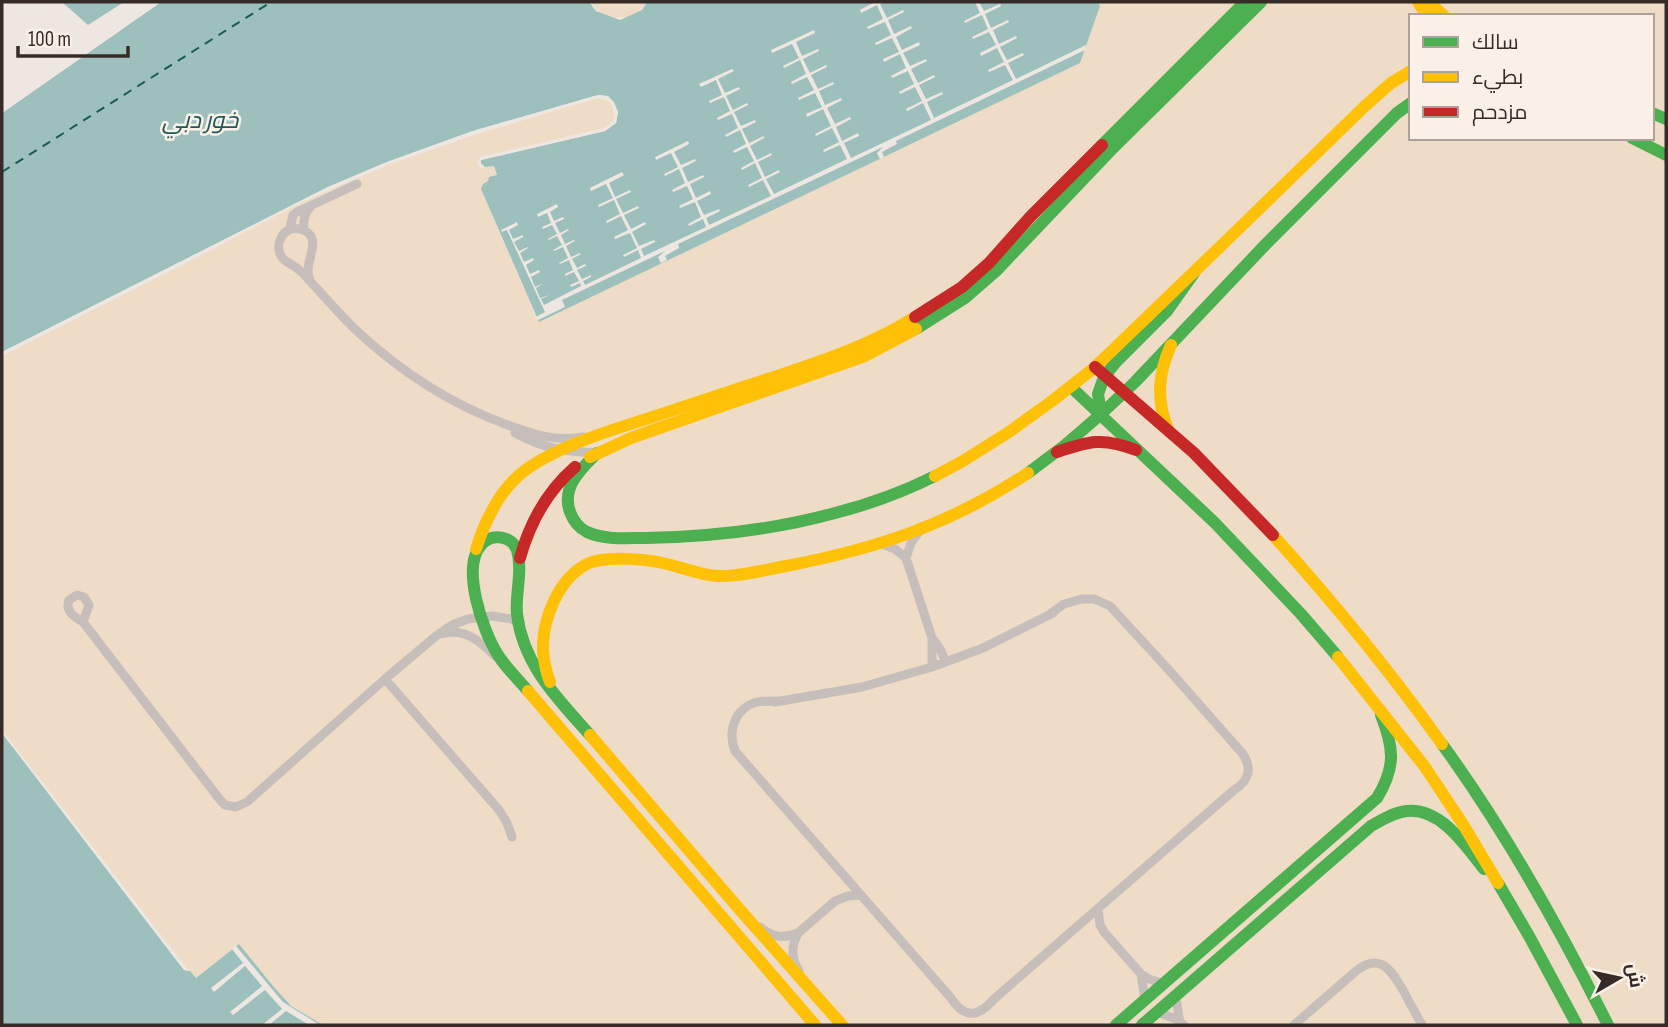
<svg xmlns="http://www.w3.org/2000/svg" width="1668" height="1027" font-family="'Sofia Sans Condensed',Cairo,sans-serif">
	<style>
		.sand { fill: #efdcc7; fill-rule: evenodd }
		.water { fill: #9dc0bd }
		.pier { fill: #eee6e1 }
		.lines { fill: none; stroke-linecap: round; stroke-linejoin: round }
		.ferry { stroke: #1d5a57; stroke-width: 2; stroke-dasharray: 9 7; stroke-linecap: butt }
		.street { stroke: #c6beba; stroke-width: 9 }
		.fast { stroke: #4caf50; stroke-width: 12 }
		.slow { stroke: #ffc107; stroke-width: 12 }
		.jam { stroke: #c62828; stroke-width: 12 }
		.labels { text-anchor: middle; stroke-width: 5; stroke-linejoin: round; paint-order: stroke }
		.water-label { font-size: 24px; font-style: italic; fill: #1d5a57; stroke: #faf0e8 }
	</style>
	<rect width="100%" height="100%" fill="#eee6e1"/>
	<path class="sand" d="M589,2h58l-14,15 -27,1z
		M1098,2h568v1023h-1343l-32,-19 -18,-20 -34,-42 -43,34 -12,-8 -182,-237v-381l326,-165 59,-25 211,-67 16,7 2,21 -11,8 -111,34 3,11 -12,7 -4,6 56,130 563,-312zM1411,16h241v122h-241z"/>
	<path class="water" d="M62,2h62l-36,23z
		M161,2h428l7,9 24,9 22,-10 5,-8h451l2,4 -20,57 -541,259 -58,-133 2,-5 5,-3 1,-4 8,-2 -3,-9 -9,1 -5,-5 1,-2 124,-29 11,-8 2,-11 -11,-16 -9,-1 -125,36 -86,31 -59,25 -326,165v-239z
		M2,733l182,237 6,1 6,7 43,-34 34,42 18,20 32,19h-321z"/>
	<path class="pier" d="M155,2h6l-159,111v-4z
		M875,2h9l-4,2 7,14 16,-8 1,2 -16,8 6,14 17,-8 1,2 -16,9 6,13 17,-8 1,3 -17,8 7,13 16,-7 1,2 -16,8 7,14 16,-8 1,2 -16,8 7,14 16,-7 1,2 -16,8 7,16 79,-38 -8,-15 -16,7 -1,-2 16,-8 -7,-14 -16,8 -1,-3 16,-8 -7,-13 -16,7 -1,-2 16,-8 -6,-14 -17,8 -1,-2 16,-8 -5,-11h4l5,9 16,-7 1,2 -16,8 6,14 17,-8 1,2 -16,8 6,14 17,-8 1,2 -17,9 7,13 16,-7 1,2 -16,8 8,16 70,-34 -1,5 -189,91 1,3 -15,8 2,5 -4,2 -3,-6 6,-6 -205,97 1,4 -14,8 2,4 -6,3 -3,-6 7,-6 -103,49 3,7 -27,13 -2,-3 9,-5 -38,-82 -5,2 -1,-2 16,-8 1,3 -9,5 4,9 10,-4v2l-9,5 5,9 9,-4v1l-8,5 4,9 9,-4 1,2 -8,5 4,9 9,-4 1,2 -9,5 4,10 9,-4 -8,5 4,10 10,-3 -9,4 3,6 37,-19 -1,-3 -9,4 -1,-2 9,-4 -5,-9 -9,4v-2l8,-4 -4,-10 -9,4 -1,-1 9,-5 -5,-11 -9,4 -1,-1 9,-5 -5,-9 -8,4 -1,-1 9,-5 -5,-9 -9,4 -1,-2 9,-4 -4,-10 -9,4 -1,-3 20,-10 1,3 -8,5 4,9 9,-4 1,2 -9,4 5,10 8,-4 1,1 -8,5 4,9 9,-4 1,1 -9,5 5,11 9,-4 1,1 -9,5 5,9 8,-4 1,2 -9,4 5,9 9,-4v2l-8,4 2,4 56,-27 -3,-8 -14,7 -1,-2 14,-7 -7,-15 -15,6 -1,-2 14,-7 -7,-14 -14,7 -1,-2 14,-7 -6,-14 -15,7 -1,-2 15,-7 -7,-14 -15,7 -1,-3 32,-16 2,3 -15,8 6,14 15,-7 1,2 -15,7 7,14 15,-7 1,2 -15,7 7,14 14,-7 1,2 -14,8 7,14 15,-6 1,2 -14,7 3,7 62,-29 -3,-8 -14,7 -1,-2 13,-7 -6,-15 -15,6 -1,-2 14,-7 -6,-13 -14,6 -1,-2 13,-7 -6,-14 -14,7 -1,-2 14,-7 -7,-14 -15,7 -1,-3 33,-16 1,3 -15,8 7,13 14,-6 1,2 -14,7 6,14 15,-7 1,2 -14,7 6,14 14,-7 1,3 -14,7 7,14 15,-6 1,2 -14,7 3,7 62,-29 -8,-16 -14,7 -1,-2 14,-7 -7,-15 -13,7 -1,-2 13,-7 -7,-14 -13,6 -1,-2 13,-7 -6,-14 -14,7 -1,-2 13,-7 -6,-14 -14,6 -1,-2 13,-7 -6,-14 -14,6 -1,-2 13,-6 -6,-15 -15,7 -2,-3 33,-15 2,2 -16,8 7,14 14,-6 1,2 -14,7 7,14 14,-7 1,2 -14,7 7,14 14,-6 1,2 -14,7 7,14 15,-7v2l-14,8 7,14 14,-7 1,2 -14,7 7,15 14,-7 1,2 -14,7 8,15 73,-35 -7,-14 -16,7 -1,-2 16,-8 -7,-14 -16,8 -1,-2 16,-8 -8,-17 -16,8 -1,-3 16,-7 -7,-14 -16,7 -1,-2 16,-8 -7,-13 -15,7 -1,-2 15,-8 -6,-14 -16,8 -1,-2 16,-8 -7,-14 -20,9 -1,-3 43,-20 1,3 -19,9 6,14 16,-7 1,2 -16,8 7,14 16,-8 1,2 -16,8 7,14 15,-7 1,2 -15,7 6,14 16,-7 1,2 -15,8 8,16 15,-7 1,2 -15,8 6,14 16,-8 1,3 -15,7 7,15 80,-38 -8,-17 -16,8 -1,-2 16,-8 -7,-14 -15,7 -1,-2 15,-8 -6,-13 -16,7 -1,-2 15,-8 -6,-14 -16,8 -1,-3 16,-7 -7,-14 -16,7 -1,-2 16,-8 -6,-13 -17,7 -1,-2 16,-8 -6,-14 -16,8 -1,-3z
		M598,95l10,1 6,6 4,10 -2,11 -11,8 -124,29v4l4,3 -4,1 -4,-5 3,-6 124,-29 9,-7 1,-9 -3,-8 -5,-4 -8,-2 -124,37 -84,29 -86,37 -93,49 -209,106v-4l326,-165 59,-25 86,-31z
		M2,730l184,237 4,4 -6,-1 -182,-237z
		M236,946l47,56 37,23h-11l-23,-14 -17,14h-7l20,-16 -17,-19 -32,25 -3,-3 32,-26 -17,-20 -31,26 -3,-4 32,-25 -11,-14z"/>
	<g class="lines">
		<path class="ferry" d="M2,172l269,-170"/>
		<path class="street" d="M290,229l3,-14 4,-3 60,-28
			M304,230c-1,-10 0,-16 7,-24
			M310,281c-1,-4 -2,-7 -2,-11 0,-14 15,-35 -8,-41 -16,-4 -26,14 -19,27 4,7 12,8 17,13 4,3 8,7 11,11 16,17 31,35 48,51 43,40 94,73 148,93 27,10 50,18 78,13
			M515,433c30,16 48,18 81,20
			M882,544l13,5 11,9 26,80v29
			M906,558l5,-15 10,-14
			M77,595l7,2 5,8 -6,17c-9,-5 -18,-11 -14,-22z
			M83,622l138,179 4,4 11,2 11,-5 138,-123 51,-43 16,-11 16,-6 24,-3 20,3 7,5
			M441,634c23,-7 39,7 54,22
			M933,639l7,10 6,13
			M385,679l114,131 8,13 5,14
			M779,701c-7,0 -15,0 -22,1 -22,6 -30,29 -22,49l216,247c13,21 28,19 43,1l240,-209c15,-9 19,-22 8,-37l-74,-84 -58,-63 -16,-7h-12l-18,5 -14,10
			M775,702l87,-15 70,-20 51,-19 70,-35
			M1098,909l2,16 4,7 37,42 8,5 15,5
			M760,927c12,10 23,12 38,6l37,-32 13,-5 12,-1
			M798,933c-7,14 -7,25 1,38
			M1141,974l4,26
			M1174,997c5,6 3,16 6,24
			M1157,1012l19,7 8,6
			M1294,1025l62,-54c24,-19 35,-1 47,19 6,12 13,24 19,35"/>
		<path class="fast" d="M1652,113l14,6
			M1632,138l34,17
			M1102,145l143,-143
			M916,329l49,-31 31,-27 114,-120 151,-149
			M1071,387l144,136 86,91 37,43
			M1101,414l-3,-20 6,-17 12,-15 51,-51 27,-38
			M597,453c-16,16 -36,34 -27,59 3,8 9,16 17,20 17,8 39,6 58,6 64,-1 128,-8 190,-25 35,-9 68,-21 100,-37
			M1028,473l36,-27 36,-31 35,-33 131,-138 131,-131 14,-10
			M528,691c-10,-12 -22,-23 -30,-36 -15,-23 -38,-89 -16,-111 10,-11 30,-8 35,6 6,21 -2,44 0,64 6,51 41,85 73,121
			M1442,744c64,88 117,183 166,281
			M1498,883l31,53 48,89
			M1116,1025l261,-227c19,-31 17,-50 4,-83
			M1142,1025l229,-199c11,-6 23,-14 36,-15 34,-3 58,34 77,58"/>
		<path class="slow" d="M1418,2l9,14
			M1429,2l15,14
			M1168,429c-12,-29 -10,-55 3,-84
			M590,457l41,-19 234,-82 51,-27
			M935,476l28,-15 46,-29 43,-31 42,-33 130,-125 141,-137 26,-23 20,-12
			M1273,535c60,67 117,136 169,209
			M476,549c8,-25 19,-50 38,-69 27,-28 91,-48 129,-60 43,-14 87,-29 131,-43 48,-16 97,-32 141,-60
			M1338,657l87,110 39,59 34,57
			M550,682c-4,-10 -6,-20 -7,-31 -1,-31 15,-72 44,-87 18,-9 63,-5 84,1 15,4 30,10 46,11 23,1 47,-6 69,-10 90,-17 165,-42 242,-93
			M528,691l287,334
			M590,735l150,175 102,115"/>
		<path class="jam" d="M915,317l47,-30 27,-24 42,-47 71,-71
			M1095,367l99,86 79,82
			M1057,452c32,-11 46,-15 79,-2
			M520,558c10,-36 26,-66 55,-91"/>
	</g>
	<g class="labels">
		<g class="water-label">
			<text x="200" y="128">خور دبي</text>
		</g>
	</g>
	<rect width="1668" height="1027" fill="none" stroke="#372b28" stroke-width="7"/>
	<rect x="1409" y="14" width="245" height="126" fill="#faf0e8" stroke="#aca19b" stroke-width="2"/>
	<rect x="1423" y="37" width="35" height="10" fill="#4caf50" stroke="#aca19b" stroke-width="2"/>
	<text x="1472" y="49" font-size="21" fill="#372b28">سالك</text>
	<rect x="1423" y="72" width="35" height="10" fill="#ffc107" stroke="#aca19b" stroke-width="2"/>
	<text x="1472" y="84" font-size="21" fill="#372b28">بطيء</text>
	<rect x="1423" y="107" width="35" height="10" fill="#c62828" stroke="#aca19b" stroke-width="2"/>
	<text x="1472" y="119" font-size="21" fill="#372b28">مزدحم</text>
	<g transform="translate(1619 978) rotate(81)" stroke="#faf0e8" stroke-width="5" paint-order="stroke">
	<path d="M0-5L12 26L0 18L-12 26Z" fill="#372b28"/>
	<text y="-10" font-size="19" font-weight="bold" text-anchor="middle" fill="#372b28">ش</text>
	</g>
	<path d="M18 46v10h110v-10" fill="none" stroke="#372b28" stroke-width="3.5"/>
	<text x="28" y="46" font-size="21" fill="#372b28" stroke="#faf0e8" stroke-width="5" paint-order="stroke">100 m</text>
</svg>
